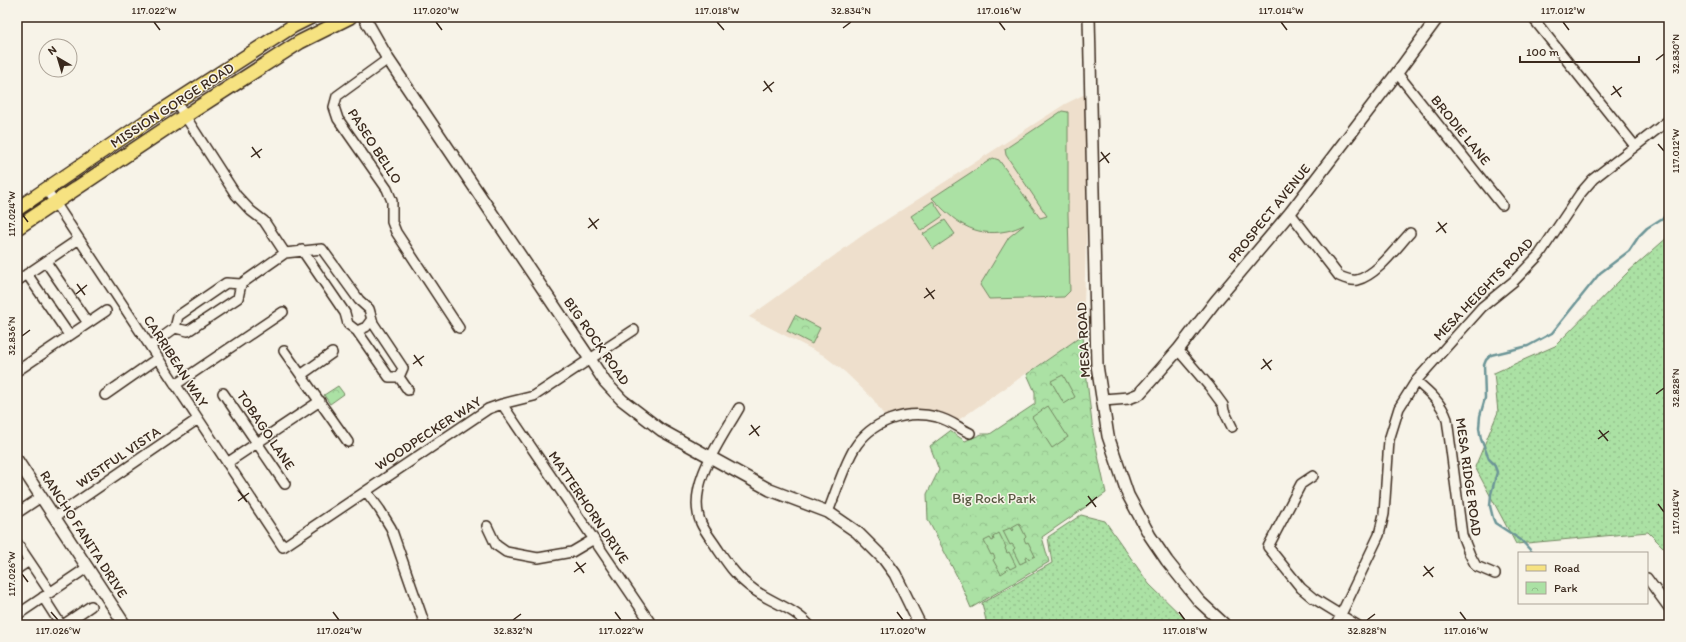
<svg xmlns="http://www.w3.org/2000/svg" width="1686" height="642" font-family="Itim,sans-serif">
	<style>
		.built { fill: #eedfcc }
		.grass { fill: url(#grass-dots); stroke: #738661 }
		.park { fill: url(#park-crowns); stroke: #738661 }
		.pitch { fill: #abe1a4; stroke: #738661 }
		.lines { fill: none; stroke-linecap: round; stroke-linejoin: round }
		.stream { stroke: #6c9597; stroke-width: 2.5 }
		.minor-casing { stroke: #3b2a1e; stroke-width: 12 }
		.tertiary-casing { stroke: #3b2a1e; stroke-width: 14 }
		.primary-casing { stroke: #3b2a1e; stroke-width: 16 }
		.minor { stroke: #f7f3e8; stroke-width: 9 }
		.tertiary { stroke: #f7f3e8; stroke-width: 11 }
		.primary { stroke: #f6e281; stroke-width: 13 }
		.ticks { fill: none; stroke: #3b2a1e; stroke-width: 1.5 }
		.labels { text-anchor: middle; stroke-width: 3; stroke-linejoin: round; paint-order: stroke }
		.street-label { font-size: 14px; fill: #3b2a1e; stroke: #f7f3e8 }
		.park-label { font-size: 14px; fill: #575840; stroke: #f7f3e8 }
		.neatline { fill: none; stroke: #3b2a1e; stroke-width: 1.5 }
		.ticks-label { font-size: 10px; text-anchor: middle; fill: #3b2a1e }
	</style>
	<defs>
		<pattern id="grass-dots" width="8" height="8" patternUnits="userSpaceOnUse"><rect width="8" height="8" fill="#abe1a4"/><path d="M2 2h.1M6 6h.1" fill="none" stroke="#94c18d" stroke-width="1.8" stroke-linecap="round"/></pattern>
		<pattern id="park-crowns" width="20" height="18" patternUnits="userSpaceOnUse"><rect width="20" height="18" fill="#abe1a4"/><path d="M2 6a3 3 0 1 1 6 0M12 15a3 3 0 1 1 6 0" fill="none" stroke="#94c18d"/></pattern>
	</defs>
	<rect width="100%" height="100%" fill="#f7f3e8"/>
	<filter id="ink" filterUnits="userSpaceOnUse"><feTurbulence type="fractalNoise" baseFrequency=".025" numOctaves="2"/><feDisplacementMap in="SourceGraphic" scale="8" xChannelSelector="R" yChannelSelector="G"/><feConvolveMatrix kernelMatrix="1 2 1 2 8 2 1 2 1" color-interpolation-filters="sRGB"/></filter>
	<g filter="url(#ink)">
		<path class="built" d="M1091,91l-8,244 -129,88 -17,-6 -50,3 -14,-21 -28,-27 -22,-17 -74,-38 114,-82 202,-131z"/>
		<path class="grass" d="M1669,236v317l-21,-21 -132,12 -41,-77 23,-55 -4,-39 61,-27 73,-74z
			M1081,515l24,6 44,63 42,41h-204l-5,-22 70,-40 -4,-26z"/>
		<path class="park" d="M795,315l25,13 -8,16 -25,-13z
			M1083,335l3,37 7,60 13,61 -64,44 7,25 -78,46 -11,-26 -32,-62 -1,-26 12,-24 -9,-24 20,-15 15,10 17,-7h8l45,-30v-12l-8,-18z
			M338,386l6,8 -14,10 -6,-9z"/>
		<path class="pitch" d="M1062,111l6,1v102l2,77 -6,6 -75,2 -9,-14 29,-48 15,-12c-5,2 -11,5 -17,6 -34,7 -53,-10 -75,-33l61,-40 6,2 41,58 7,-2 -41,-61 -1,-6z
			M933,201l10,15 -22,15 -10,-15z
			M945,220l10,14 -22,15 -10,-15z
			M1063,375l12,22 -11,7 -13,-23z
			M1048,406l20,31 -16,11 -20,-31z
			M1019,523l7,14 -2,2 2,4 2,-1 7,14 -6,3 -2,-3 -2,1 1,4 -6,3 -7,-14 2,-2 -3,-4 -2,1 -7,-14 7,-3 2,3 2,-1 -2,-3z
			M999,533l7,14 -1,1 2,5 2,-1 7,14 -6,3 -2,-3 -2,1 1,3 -6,4 -8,-14 2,-2 -2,-4 -2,1 -7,-14 6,-3 2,3 2,-1 -1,-3z"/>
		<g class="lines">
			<path class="stream" d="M1533,553l-12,-13 -26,-17 -2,-5 -3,-12 1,-12 6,-22 -3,-8 -5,-5 -8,-20 -2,-11 1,-12 5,-18 -1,-33 2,-5 5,-5 37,-9 24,-13 48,-60 29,-22 10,-15 8,-8 22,-14"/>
			<g class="minor-casing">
				<path id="minor" d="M1532,17l103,129
					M388,59l-51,37 -3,11 4,12 49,70 5,12v21l4,10 63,96
					M1397,73l105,132
					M176,102l60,93 15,16 13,10 21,32
					M46,189l237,358 205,-138 14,-5 32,-8 100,-66
					M1290,213l49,63c5,2 11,5 18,4 20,-5 39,-32 53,-47
					M302,250l43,63 3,11 9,7 32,46h10
					M46,262l42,61
					M27,274l42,61
					M17,281l62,-42
					M175,328l13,3 50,-33 3,-14
					M357,331l9,-4 6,-8
					M150,346l25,-18 3,-12 48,-33 15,1 44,-31 37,-4 37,51 10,9 4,14 30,45 -4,9
					M1178,350l31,36 14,19 1,6 8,16
					M284,351l64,91
					M17,371l89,-60
					M301,375l31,-22
					M399,377l9,13
					M1416,381c13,11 25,21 31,38l15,116 8,20 6,11 19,8
					M175,385l108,-73
					M223,393l62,91
					M105,395l53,-37
					M502,404l150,221
					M739,408c-17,30 -54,79 -38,115 4,9 11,17 16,25 11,16 20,30 36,41 17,13 41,19 56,36
					M227,463l93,-62
					M1313,476l-12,8 -33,63 33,41 12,10 44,27
					M366,491l14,19 11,18 34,97
					M828,512c8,-20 15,-44 26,-63 17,-28 52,-40 83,-32 13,3 22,11 33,16
					M17,513l24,-16
					M55,517l143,-98
					M487,526l9,19 10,7 32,6 34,-6 22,-13
					M17,543l33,49
					M17,569l12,-8
					M1647,578l22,30
					M43,597l18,28
					M17,615l71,-48
					M63,625l28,-19
					M1336,625l43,-90 5,-21 5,-74 10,-32 17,-27 66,-74 32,-26 25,-26 41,-61 13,-15 76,-59"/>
			</g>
			<g class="tertiary-casing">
				<path id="tertiary" d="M364,17l24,42 202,300 15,23 17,18 39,30 109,60 58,22 29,20 27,27 11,15 25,51
					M1089,17l8,348 11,71 20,59 22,41 17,25 32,40 26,24
					M1103,400l26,-2 10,-4 9,-10 30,-34 37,-48 75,-89 107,-140 41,-56
					M17,460l108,165"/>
			</g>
			<g class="primary-casing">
				<path id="primary" d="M17,209l149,-101 127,-82 18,-9
					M17,228l151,-101 132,-85 50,-25"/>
			</g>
			<use href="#minor" class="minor"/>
			<use href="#tertiary" class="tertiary"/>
			<use href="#primary" class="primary"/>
		</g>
	</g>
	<path class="ticks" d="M154,22l6,8M436,22l6,8M717,22l7,8M999,22l6,8M1281,22l6,8M1563,22l6,8M843,28l8,-6M1656,60l8,-6M764,81l8,11M1613,86l8,11M763,91l11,-9M1611,95l11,-8M1658,144l6,7M252,147l8,11M1101,152l8,11M251,157l11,-8M1099,162l11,-9M22,214l6,8M589,218l8,11M1438,222l8,11M588,228l11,-9M1436,232l11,-9M77,284l8,11M926,288l8,11M76,294l11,-9M924,298l11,-8M22,336l8,-6M414,355l8,11M1263,359l8,11M413,364l11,-8M1261,369l11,-9M1656,394l8,-6M751,425l8,11M1599,430l9,11M749,435l11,-9M1598,439l11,-8M239,491l8,11M1088,496l8,11M238,501l11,-8M1658,504l6,8M1086,506l11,-9M576,562l8,11M1424,566l9,11M574,572l12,-9M22,574l6,8M1423,576l11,-9M51,612l7,8M333,612l6,8M615,612l6,8M897,612l6,8M1179,612l6,8M1460,612l6,8M513,620l8,-6M1367,620l8,-6"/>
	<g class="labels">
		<g class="street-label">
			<text transform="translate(172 105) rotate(-33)" y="5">MISSION GORGE ROAD</text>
			<text transform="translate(1461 130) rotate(51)" y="5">BRODIE LANE</text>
			<text transform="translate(375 146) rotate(57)" y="5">PASEO BELLO</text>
			<text transform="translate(1269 213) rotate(-51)" y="5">PROSPECT AVENUE</text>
			<text transform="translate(1483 289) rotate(-46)" y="5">MESA HEIGHTS ROAD</text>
			<text transform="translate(1083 340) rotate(-93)" y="5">MESA ROAD</text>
			<text transform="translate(597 341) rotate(55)" y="5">BIG ROCK ROAD</text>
			<text transform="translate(176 361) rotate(57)" y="5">CARRIBEAN WAY</text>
			<text transform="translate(266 430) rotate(56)" y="5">TOBAGO LANE</text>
			<text transform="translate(428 433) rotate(-33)" y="5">WOODPECKER WAY</text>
			<text transform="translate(118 457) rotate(-34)" y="5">WISTFUL VISTA</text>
			<text transform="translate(1469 477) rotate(82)" y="5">MESA RIDGE ROAD</text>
			<text transform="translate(589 507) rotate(56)" y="5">MATTERHORN DRIVE</text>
			<text transform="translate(84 534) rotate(57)" y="5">RANCHO FANITA DRIVE</text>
		</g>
		<g class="park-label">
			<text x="994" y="503">Big Rock Park</text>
		</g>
	</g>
	<rect width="1686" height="642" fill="none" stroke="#f7f3e8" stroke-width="44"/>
	<rect x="1518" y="552" width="130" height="52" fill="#f7f3e8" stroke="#aca397"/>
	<rect x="1526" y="565" width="20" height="6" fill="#f6e281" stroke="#aca397"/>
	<text x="1554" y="572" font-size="12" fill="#3b2a1e">Road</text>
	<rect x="1526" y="582" width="20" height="12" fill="url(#park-crowns)" stroke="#aca397"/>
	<text x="1554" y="592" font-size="12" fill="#3b2a1e">Park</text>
	<g transform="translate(58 58) rotate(322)"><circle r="19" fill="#f7f3e8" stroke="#aca397"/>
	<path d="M0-3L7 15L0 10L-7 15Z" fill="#3b2a1e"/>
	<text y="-6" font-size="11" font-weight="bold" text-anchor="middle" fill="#3b2a1e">N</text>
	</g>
	<path d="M1520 56v6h119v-6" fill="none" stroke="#3b2a1e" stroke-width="2"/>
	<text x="1526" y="56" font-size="12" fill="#3b2a1e" stroke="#f7f3e8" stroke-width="3" paint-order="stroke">100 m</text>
	<rect x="22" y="22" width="1642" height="598" class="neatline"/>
	<g class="ticks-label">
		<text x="154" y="14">117.022°W</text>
		<text x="436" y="14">117.020°W</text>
		<text x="717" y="14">117.018°W</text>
		<text x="851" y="14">32.834°N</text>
		<text x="999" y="14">117.016°W</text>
		<text x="1281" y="14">117.014°W</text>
		<text x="1563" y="14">117.012°W</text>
		<text transform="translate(1675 54) rotate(-90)" y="4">32.830°N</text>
		<text transform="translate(1675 151) rotate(-90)" y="4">117.012°W</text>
		<text transform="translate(11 214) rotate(-90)" y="4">117.024°W</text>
		<text transform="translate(11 336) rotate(-90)" y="4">32.836°N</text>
		<text transform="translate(1675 388) rotate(-90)" y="4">32.828°N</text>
		<text transform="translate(1675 512) rotate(-90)" y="4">117.014°W</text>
		<text transform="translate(11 574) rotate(-90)" y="4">117.026°W</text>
		<text x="58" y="634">117.026°W</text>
		<text x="339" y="634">117.024°W</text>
		<text x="513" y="634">32.832°N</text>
		<text x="621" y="634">117.022°W</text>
		<text x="903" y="634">117.020°W</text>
		<text x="1185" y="634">117.018°W</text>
		<text x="1367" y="634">32.828°N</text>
		<text x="1466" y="634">117.016°W</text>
	</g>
</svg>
